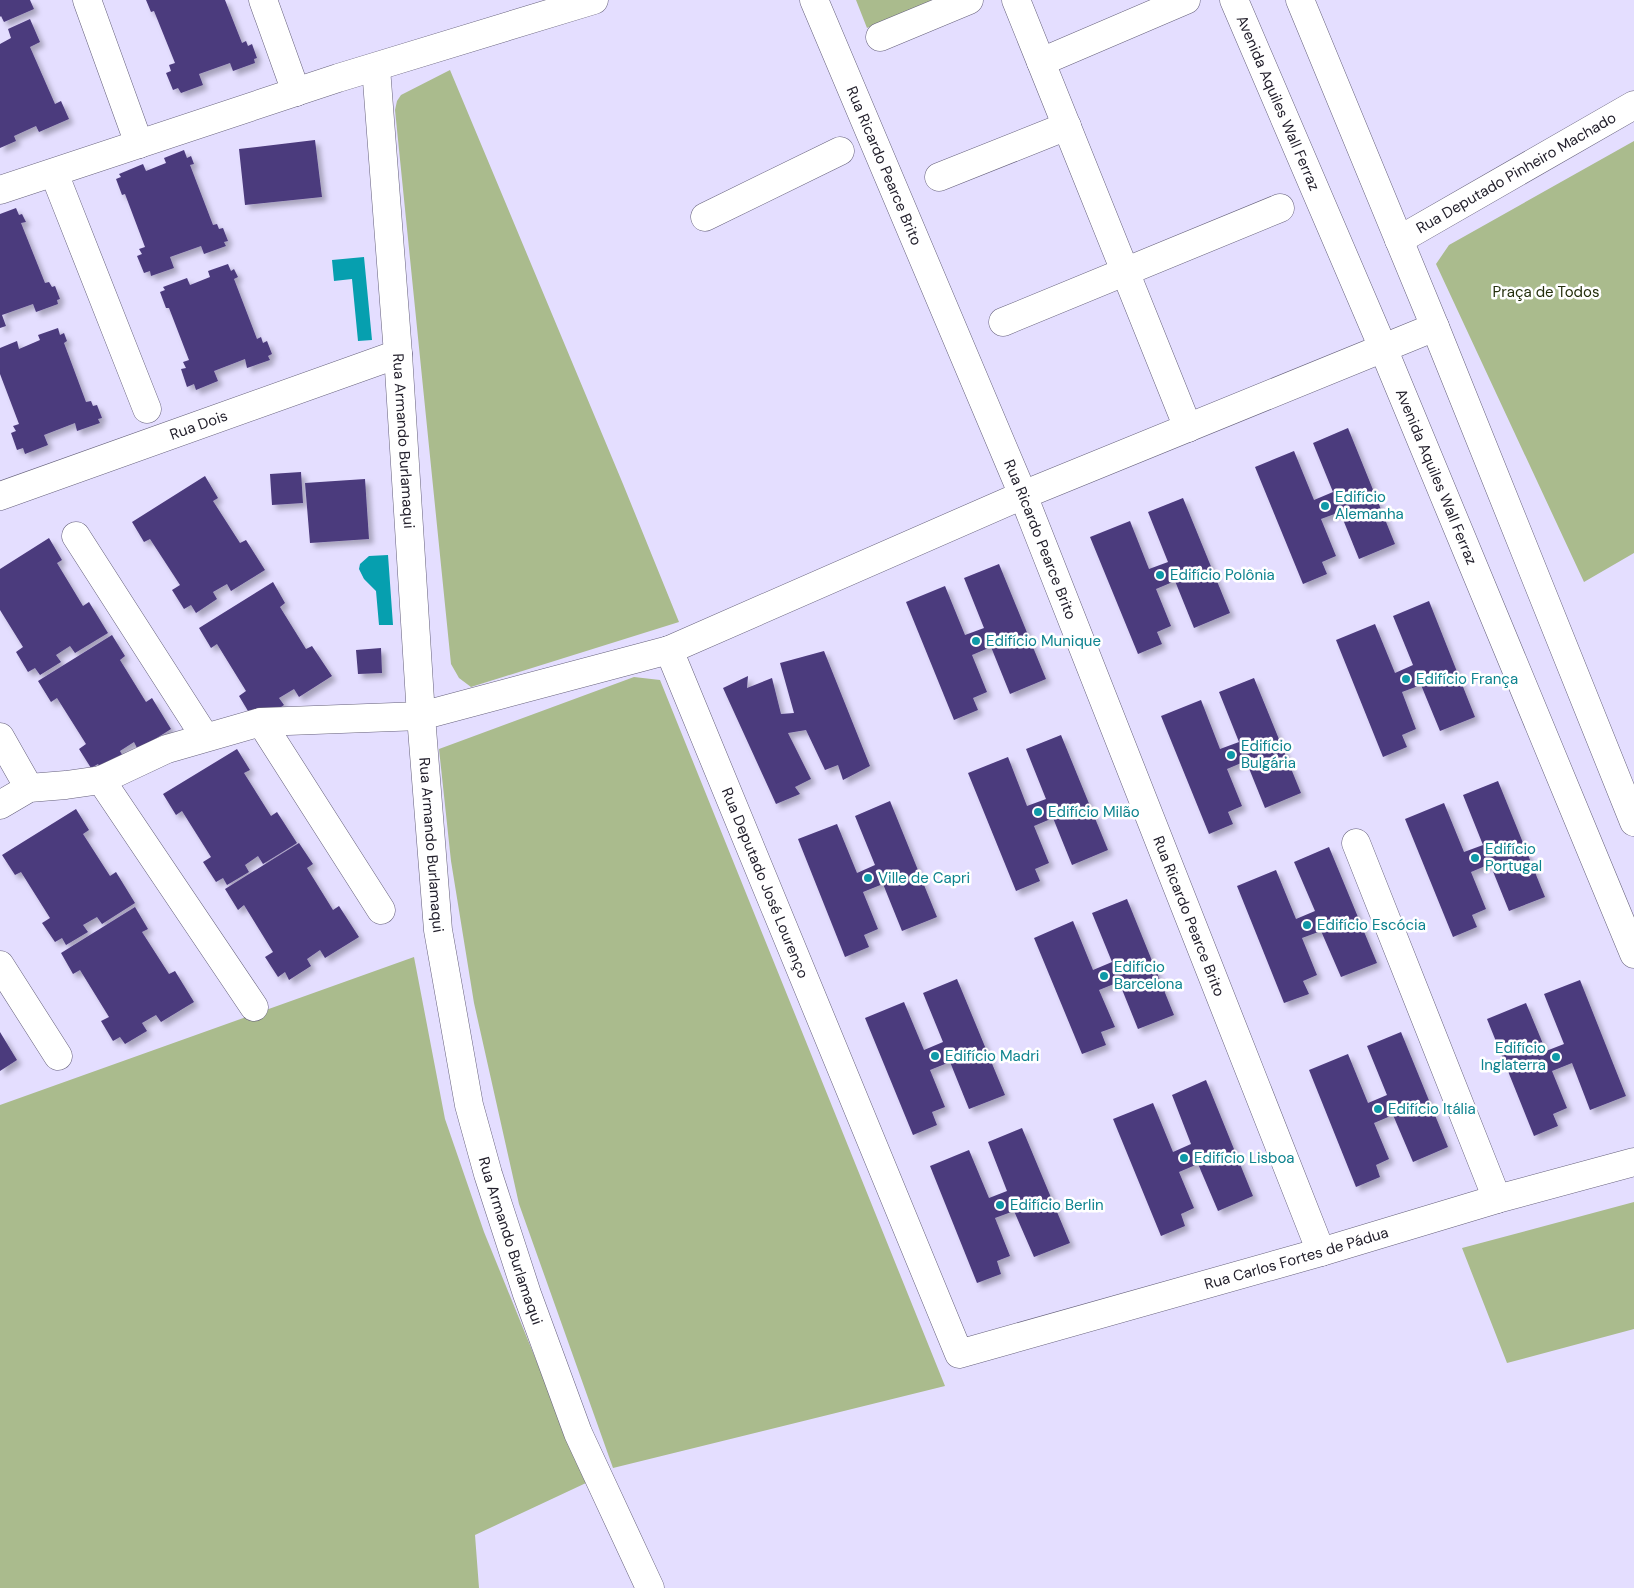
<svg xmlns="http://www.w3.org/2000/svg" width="1634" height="1588" font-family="'DM Sans',sans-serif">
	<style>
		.green { fill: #aabb8d }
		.water { fill: #069faf }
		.building { fill: #4c3a7d; filter: url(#shadow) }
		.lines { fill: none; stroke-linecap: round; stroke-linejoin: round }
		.minor-casing { stroke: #65607b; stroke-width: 29 }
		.major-casing { stroke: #65607b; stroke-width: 29 }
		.minor { stroke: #fff; stroke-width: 28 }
		.major { stroke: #fff; stroke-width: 28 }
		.culture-dot { fill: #0f9aa8; stroke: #fff; stroke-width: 2 }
		.labels { text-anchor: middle; stroke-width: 5; stroke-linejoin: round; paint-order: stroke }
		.street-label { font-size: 15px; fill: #23202c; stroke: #fff }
		.park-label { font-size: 15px; fill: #242f0d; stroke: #fff }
		.culture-label { font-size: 15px; fill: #0d838f; stroke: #fff; text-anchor: start }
	</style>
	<defs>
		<filter id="shadow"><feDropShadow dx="4.5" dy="4.5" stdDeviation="2.5" flood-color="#0004"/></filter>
	</defs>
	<rect width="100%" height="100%" fill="#e4deff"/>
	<path class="green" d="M856,0h81l-70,28z
		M450,70l173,414 56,138 -208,65 -12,-9 -8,-14 -56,-554 2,-9 4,-6z
		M1634,141v412l-50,29 -148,-318 13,-19z
		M634,677l26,3 285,706 -332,82 -94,-264 -45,-201 -23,-142 -12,-112z
		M414,957l31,162 39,113 102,251 -111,52 4,53h-479v-483z
		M1634,1202v127l-127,34 -45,-115z"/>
	<path class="water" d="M364,257l8,83 -14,1 -6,-62 -18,2 -2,-21z
		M388,555l5,70h-14l-3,-34 -12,-12 -5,-10 1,-5 9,-8z"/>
	<path class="building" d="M0,0h30l4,9 -30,13 -3,-6 -1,1z
		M146,0h79l17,43 4,-2 2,5 4,-2 5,14 -3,1 1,4 -22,8 -3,-8 -31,11 4,11 -22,8 -3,-5 -5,2 -7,-17 5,-2 -2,-6 6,-2 -21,-52 -3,1z
		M30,19l10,23 -10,5 25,57 6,-3 8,18 -30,13 -3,-6 -22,10 2,5 -16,7v-104l11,-6 -3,-9z
		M315,140l7,57 -77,8 -6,-56z
		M184,150l3,8 4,-2 3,8 -4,1 23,60 4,-1 2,5 4,-1 5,13 -4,1 2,4 -22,8 -3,-8 -31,11 4,11 -23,8 -1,-5 -6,2 -7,-17 5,-2 -3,-5 6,-2 -20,-53 -3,1 -6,-16 5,-2 -2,-3 24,-10 3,7 20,-8 -2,-5z
		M16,208l3,7 3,-1 4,8 -5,1 24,60 4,-1 3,5 3,-1 5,13 -3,1 1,4 -22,8 -3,-8 -31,11 4,11 -6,2v-114z
		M228,264l3,7 3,-2 4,8 -4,2 23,60 4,-2 2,6 4,-2 5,13 -4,2 2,4 -23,8 -2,-9 -31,12 4,10 -22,9 -2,-6 -7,3 -6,-18 5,-1 -3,-6 6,-2 -20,-52h-3l-6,-16 5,-2 -2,-3 24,-9 3,7 20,-8 -2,-6z
		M58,328l2,7 4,-2 3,8 -3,2 22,59 5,-1 2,5 4,-1 5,13 -4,1 2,4 -23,8 -2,-8 -31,12 4,10 -23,9 -2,-6 -6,2 -6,-17 5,-2 -3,-5 6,-2 -19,-50v-26l17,-7 2,8 21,-9 -2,-5z
		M1348,428l47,116 -36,15 -19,-47 -19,7 15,37 -14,6 5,12 -24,10 -48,-117 39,-16 20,49 19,-8 -20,-49z
		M301,472l2,31 -31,2 -2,-31z
		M205,476l13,22 -5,3 27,42 6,-3 19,30 -34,21 -4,-7 -14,8 4,7 -21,14 -5,-8 -7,4 -12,-19 8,-5 -30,-46 -6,3 -12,-20z
		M365,479l4,60 -59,4 -5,-60z
		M1183,498l47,115 -36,15 -19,-47 -19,8 15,37 -14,6 5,12 -24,10 -48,-117 40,-16 19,48 19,-7 -20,-50z
		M49,538l13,22 -5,3 26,43 6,-4 19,31 -33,20 -5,-7 -14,9 5,7 -21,13 -5,-7 -7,4 -12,-20 7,-5 -23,-37v-41z
		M999,564l47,115 -36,15 -19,-47 -19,8 15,37 -14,6 5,12 -24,10 -48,-118 39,-16 20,49 19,-7 -20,-50z
		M273,582l12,21 -5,4 26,42 6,-3 20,30 -33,21 -5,-8 -15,9 5,7 -21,14 -12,-3 -12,-20 7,-5 -29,-47 -6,4 -12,-20z
		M1429,601l46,116 -35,14 -19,-46 -19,7 14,37 -14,6 5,12 -24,10 -47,-117 39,-16 20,49 18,-8 -20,-49z
		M112,635l13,21 -5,4 26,42 6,-4 19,31 -33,21 -4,-8 -14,9 4,7 -21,14 -5,-8 -7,4 -12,-19 7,-5 -29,-46 -6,4 -13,-21z
		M381,648l1,25 -24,1 -2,-24z
		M824,651l46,115 -27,14 -5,-15 -13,5 -19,-40 -18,3 23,46 -16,8 5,7 -24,10 -53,-116 25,-12 -1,12 25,-10 9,36 13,-1 -14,-50z
		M1254,678l47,115 -36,15 -19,-47 -19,8 15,37 -14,6 5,12 -24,10 -48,-118 40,-16 19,49 19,-7 -20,-50z
		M1061,735l47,115 -36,15 -19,-47 -19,8 15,37 -14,6 5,12 -24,10 -48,-118 40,-16 19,49 19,-7 -20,-50z
		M237,749l13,21 -6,3 27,43 6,-4 20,31 -34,21 -5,-8 -13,9 4,7 -22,13 -4,-7 -7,4 -13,-20 8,-5 -29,-46 -6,4 -13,-21z
		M1498,781l47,116 -36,14 -19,-47 -19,8 15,37 -14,6 5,12 -24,10 -48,-118 39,-16 20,49 19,-7 -20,-50z
		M890,801l47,116 -35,14 -19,-47 -20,8 15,37 -14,6 5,12 -24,10 -47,-118 39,-15 20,49 18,-8 -20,-49z
		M76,809l13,21 -6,4 27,42 6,-4 19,31 -33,21 -5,-7 -14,8 5,7 -22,13 -4,-7 -7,4 -13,-19 8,-5 -29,-46 -6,3 -13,-20z
		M299,843l14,21 -6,4 26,42 6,-4 20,31 -34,21 -5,-8 -13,9 4,7 -22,14 -4,-8 -7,5 -13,-20 8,-5 -29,-47 -6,5 -13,-21z
		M1329,847l48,116 -36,14 -20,-46 -19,7 15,37 -14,6 6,13 -25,9 -47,-117 39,-16 20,49 19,-8 -21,-49z
		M1127,899l47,116 -36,14 -19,-47 -20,8 16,37 -14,5 5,13 -24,9 -48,-116 39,-17 20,49 19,-8 -20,-49z
		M135,907l13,22 -6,3 27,42 6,-3 19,31 -33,20 -5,-7 -14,8 5,8 -22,13 -5,-7 -7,4 -12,-20 8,-4 -29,-47 -7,4 -12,-21z
		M957,979l48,116 -36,14 -19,-47 -20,8 15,37 -13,5 5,13 -24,10 -48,-117 39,-16 20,48 19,-8 -20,-49z
		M1580,980l46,116 -36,14 -18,-47 -20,8 15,37 -14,6 5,12 -24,10 -47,-117 39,-16 20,48 18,-7 -20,-50z
		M0,1032l17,28 -17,11z
		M1401,1032l47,115 -35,15 -20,-47 -19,8 15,36 -13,6 4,12 -24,10 -47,-117 39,-16 20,49 19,-8 -20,-49z
		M1206,1080l47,116 -35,15 -20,-47 -19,8 15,36 -13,6 4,12 -24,10 -48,-117 40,-16 20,49 18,-8 -19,-49z
		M1022,1128l48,115 -36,14 -20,-46 -19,7 15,38 -13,5 4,13 -24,9 -47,-117 39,-16 20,48 18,-7 -19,-49z"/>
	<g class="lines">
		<g class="minor-casing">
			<g id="minor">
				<path d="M87,0l52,144"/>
				<path d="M263,0l33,92"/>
				<path id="s1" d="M814,0l209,495 298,757"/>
				<path d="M1016,0l172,428"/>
				<path d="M880,37l89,-37"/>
				<path d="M1041,62l145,-62"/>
				<path id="s2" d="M376,68l22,286 23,362 17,214 31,175 19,69 39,120 51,139 72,155"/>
				<path d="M54,173l93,236"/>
				<path d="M939,177l128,-51"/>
				<path d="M0,190l338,-112 256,-78"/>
				<path d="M705,217l135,-66"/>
				<path id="s3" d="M1399,240l235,-135"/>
				<path d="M1003,322l277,-114"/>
				<path id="s4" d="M0,496l398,-142"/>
				<path d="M76,536l129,201"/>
				<path id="s5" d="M669,650l290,704 362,-102 176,-53 137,-37"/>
				<path d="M261,722l120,188"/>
				<path d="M0,737l29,51"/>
				<path d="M101,780l153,227"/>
				<path d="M0,805l29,-17 37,-3 35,-5 66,-31 94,-27 160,-6 248,-66 354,-155 412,-168"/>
				<path d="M1356,843l141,356"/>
				<path d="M0,965l58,91"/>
			</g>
		</g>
		<g class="major-casing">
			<g id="major">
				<path id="s6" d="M1234,0l149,348 251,606"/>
				<path d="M1300,0l135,327 199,495"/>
			</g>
		</g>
		<use href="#minor" class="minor"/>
		<use href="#major" class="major"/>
	</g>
	<g class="culture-dot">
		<circle cx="1325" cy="506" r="5"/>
		<circle cx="1160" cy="575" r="5"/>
		<circle cx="976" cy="641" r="5"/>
		<circle cx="1406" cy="679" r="5"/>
		<circle cx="1231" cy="755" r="5"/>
		<circle cx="1038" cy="812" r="5"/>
		<circle cx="1475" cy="858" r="5"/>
		<circle cx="868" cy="878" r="5"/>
		<circle cx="1307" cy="925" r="5"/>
		<circle cx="1104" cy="976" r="5"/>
		<circle cx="935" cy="1056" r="5"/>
		<circle cx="1556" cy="1057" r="5"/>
		<circle cx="1378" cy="1109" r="5"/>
		<circle cx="1184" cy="1158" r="5"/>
		<circle cx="1000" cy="1205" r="5"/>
	</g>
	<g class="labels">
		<g class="street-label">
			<text dy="5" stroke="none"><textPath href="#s6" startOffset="112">Avenida Aquiles Wall Ferraz</textPath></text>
			<text dy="5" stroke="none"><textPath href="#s1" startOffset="180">Rua Ricardo Pearce Brito</textPath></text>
			<text dy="5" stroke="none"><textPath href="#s3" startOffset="135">Rua Deputado Pinheiro Machado</textPath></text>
			<text dy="5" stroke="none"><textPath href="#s4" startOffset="211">Rua Dois</textPath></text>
			<text dy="5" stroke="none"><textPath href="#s2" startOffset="374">Rua Armando Burlamaqui</textPath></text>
			<text dy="5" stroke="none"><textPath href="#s6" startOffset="518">Avenida Aquiles Wall Ferraz</textPath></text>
			<text dy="5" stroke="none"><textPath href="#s1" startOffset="585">Rua Ricardo Pearce Brito</textPath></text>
			<text dy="5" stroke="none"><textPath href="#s2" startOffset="779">Rua Armando Burlamaqui</textPath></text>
			<text dy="5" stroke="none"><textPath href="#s5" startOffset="252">Rua Deputado José Lourenço</textPath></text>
			<text dy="5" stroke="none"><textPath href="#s1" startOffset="990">Rua Ricardo Pearce Brito</textPath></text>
			<text dy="5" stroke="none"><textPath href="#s2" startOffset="1184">Rua Armando Burlamaqui</textPath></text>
			<text dy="5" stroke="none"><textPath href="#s5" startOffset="1112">Rua Carlos Fortes de Pádua</textPath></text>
		</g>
		<g class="park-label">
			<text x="1546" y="297">Praça de Todos</text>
		</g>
		<g class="culture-label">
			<text x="1335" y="502">Edifício<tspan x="1335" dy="17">Alemanha</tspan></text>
			<text x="1170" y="580">Edifício Polônia</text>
			<text x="986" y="646">Edifício Munique</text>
			<text x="1416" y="684">Edifício França</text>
			<text x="1241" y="751">Edifício<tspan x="1241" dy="17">Bulgária</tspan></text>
			<text x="1048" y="817">Edifício Milão</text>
			<text x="1485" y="854">Edifício<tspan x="1485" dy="17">Portugal</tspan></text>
			<text x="878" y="883">Ville de Capri</text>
			<text x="1317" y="930">Edifício Escócia</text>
			<text x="1114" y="972">Edifício<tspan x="1114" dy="17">Barcelona</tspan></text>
			<text x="1546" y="1053" text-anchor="end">Edifício<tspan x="1546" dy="17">Inglaterra</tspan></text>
			<text x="945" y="1061">Edifício Madri</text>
			<text x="1388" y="1114">Edifício Itália</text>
			<text x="1194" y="1163">Edifício Lisboa</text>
			<text x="1010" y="1210">Edifício Berlin</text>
		</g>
	</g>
</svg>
